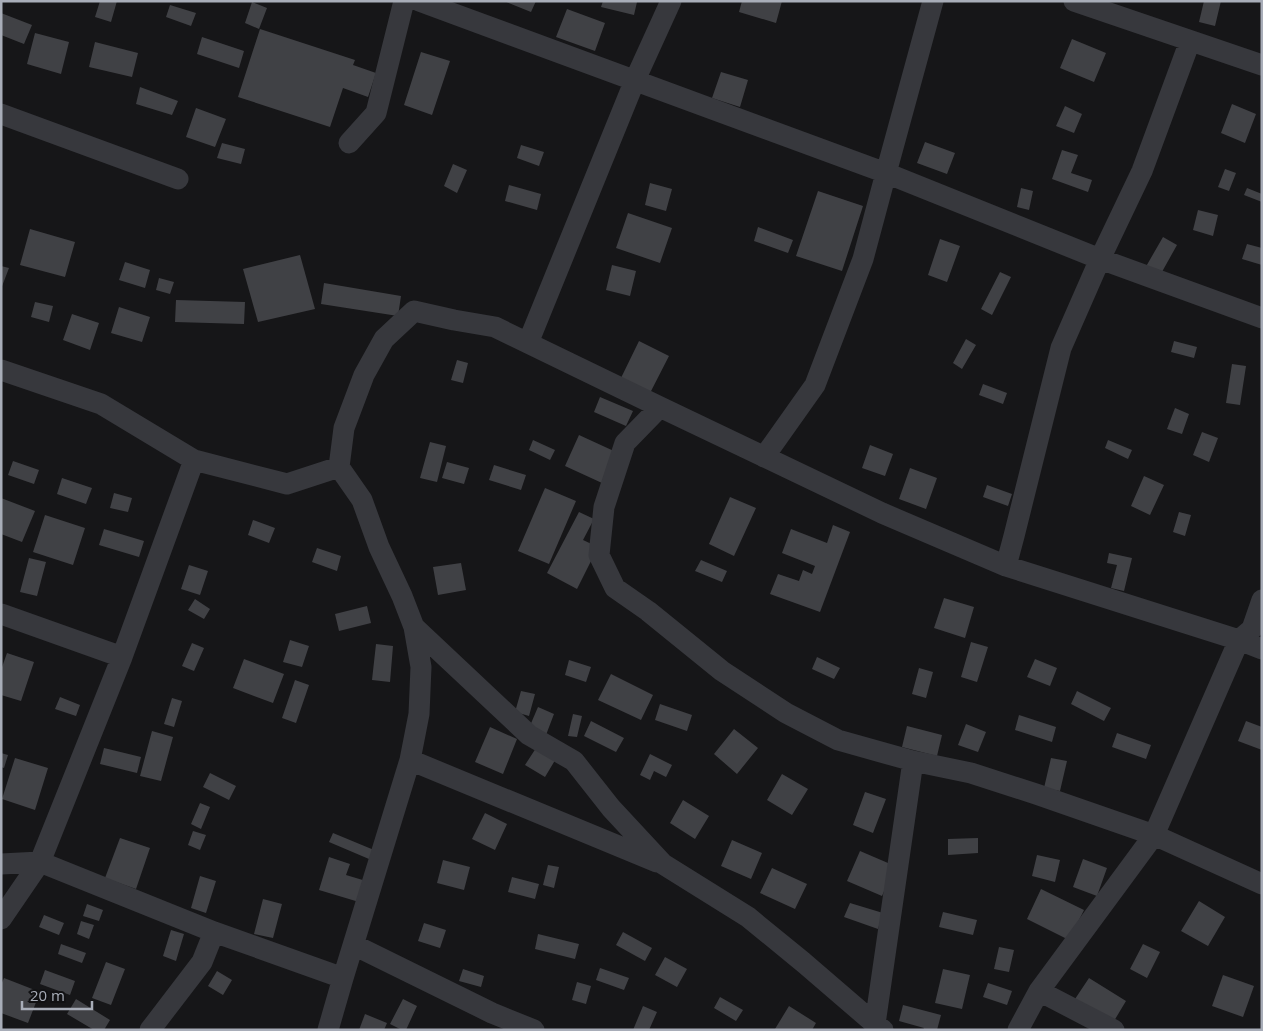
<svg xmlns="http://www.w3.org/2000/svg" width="1263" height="1031" font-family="'Open Sans',sans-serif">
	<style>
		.building { fill: #404145 }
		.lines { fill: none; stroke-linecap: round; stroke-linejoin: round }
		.minor { stroke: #37383d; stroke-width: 21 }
	</style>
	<rect width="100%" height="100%" fill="#161618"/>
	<path class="building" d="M100,1h17l-6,21 -16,-5z
		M504,1h32l-5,11z
		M603,1h31l3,1 -3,13 -33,-8z
		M742,1h40l-6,22 -37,-11z
		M1204,1h17l-6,25 -16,-4z
		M252,2l15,6 -8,21 -14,-6z
		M170,5l26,8 -5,13 -25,-9z
		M567,9l38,14 -10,28 -39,-14z
		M1,13l31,12 -8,19 -23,-9z
		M260,29l95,31 -2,5 23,8 -8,24 -25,-9 -13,39 -92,-30z
		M35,33l34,9 -8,32 -34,-10z
		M202,37l42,14 -5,17 -42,-14z
		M1072,39l34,14 -12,29 -34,-14z
		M95,42l43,11 -6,24 -43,-10z
		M421,52l29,9 -18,54 -28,-10z
		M721,72l27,8 -8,27 -28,-9z
		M140,87l38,14 -6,14 -36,-11z
		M1232,104l24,10 -11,29 -24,-10z
		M1065,106l17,8 -8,19 -18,-7z
		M196,108l30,11 -11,28 -29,-10z
		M925,142l30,11 -8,21 -30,-11z
		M222,143l23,6 -4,15 -24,-6z
		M521,145l23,7 -5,14 -22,-8z
		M1062,150l16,5 -7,18 21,7 -4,12 -36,-13z
		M453,164l14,6 -10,23 -13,-7z
		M1225,169l11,4 -7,18 -11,-4z
		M650,183l22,6 -6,22 -21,-6z
		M509,185l32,9 -4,16 -32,-9z
		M1021,188l12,3 -4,19 -12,-3z
		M1247,188l15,6v8l-18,-7z
		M818,191l45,15 -21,65 -46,-15z
		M1198,210l20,5 -5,21 -20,-6z
		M628,213l44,15 -12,35 -44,-15z
		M758,227l35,13 -5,13 -34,-12z
		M30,229l45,13 -10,35 -45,-12z
		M1163,237l14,8 -19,34 -14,-9z
		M940,239l20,7 -13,36 -19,-7z
		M1247,244l15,4v17l-20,-6z
		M300,255l15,54 -57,13 -15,-53z
		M125,262l25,8 -5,18 -26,-8z
		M612,265l24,6 -6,25 -24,-6z
		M1,266l8,2 -8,21z
		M1000,272l11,5 -19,38 -11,-6z
		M159,278l15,4 -4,12 -14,-4z
		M324,283l77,13 -3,20 -77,-12z
		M176,300l69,2 -1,22 -69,-2z
		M35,302l18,4 -4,16 -18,-5z
		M119,307l31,10 -8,25 -31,-9z
		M72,314l27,9 -9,27 -27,-10z
		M966,339l10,6 -14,24 -9,-6z
		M639,341l30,15 -20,39 -29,-15z
		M1174,341l23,6 -3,11 -23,-6z
		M457,360l11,3 -5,20 -12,-3z
		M1232,364l14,2 -6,39 -14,-2z
		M983,384l24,9 -4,11 -24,-9z
		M600,397l33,14 -7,15 -32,-14z
		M1175,408l14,6 -7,20 -15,-5z
		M1202,432l16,6 -9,24 -16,-7z
		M579,435l37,17 -14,31 -37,-17z
		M533,440l22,10 -5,10 -21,-10z
		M1108,440l24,10 -4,9 -23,-11z
		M430,442l16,4 -9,36 -17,-4z
		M870,445l23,9 -8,22 -23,-8z
		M13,461l26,9 -5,14 -26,-9z
		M447,462l22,6 -5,16 -22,-6z
		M494,465l32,10 -5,15 -32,-10z
		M910,468l27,10 -11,31 -27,-10z
		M1144,476l20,9 -14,30 -19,-9z
		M62,478l30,10 -6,16 -29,-10z
		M987,485l25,9 -4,12 -25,-9z
		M545,488l31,13 -27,63 -31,-13z
		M114,493l18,5 -4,14 -18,-4z
		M730,497l26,11 -22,48 -25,-12z
		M1,498l34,13 -13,31 -21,-8z
		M579,512l15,7 -11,21 15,7 -21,42 -30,-16z
		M1179,512l12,3 -6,21 -12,-4z
		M45,515l40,13 -12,37 -40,-13z
		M253,520l22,8 -6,15 -21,-8z
		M833,525l17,7 -30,80 -50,-18 8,-20 21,7 4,-11 9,4 3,-8 -33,-13 9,-24 36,14z
		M104,529l40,12 -5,16 -40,-12z
		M317,548l24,8 -4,15 -25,-9z
		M1109,553l23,5 -8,33 -13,-3 6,-23 -10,-2z
		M29,558l17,4 -9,34 -17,-4z
		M701,560l26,11 -5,11 -27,-11z
		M461,563l5,27 -28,5 -5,-28z
		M189,565l19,6 -8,24 -19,-6z
		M944,598l30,9 -9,31 -31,-10z
		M195,599l15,10 -6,10 -16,-9z
		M367,606l4,17 -32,8 -4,-17z
		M290,640l19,6 -7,21 -19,-5z
		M971,642l17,5 -11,35 -16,-5z
		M192,643l12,5 -10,23 -12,-5z
		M376,644l17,2 -3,36 -18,-2z
		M7,653l27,9 -13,39 -20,-6v-25z
		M817,657l23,11 -6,11 -22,-10z
		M244,659l40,15 -11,29 -40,-15z
		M1035,659l22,9 -7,18 -23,-9z
		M569,660l22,7 -5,15 -21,-7z
		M919,668l14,4 -7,26 -14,-4z
		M611,674l42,21 -12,25 -43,-20z
		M295,680l14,5 -13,38 -14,-5z
		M521,691l14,3 -6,22 -14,-4z
		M1077,691l34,17 -7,13 -33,-17z
		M60,697l20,8 -4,11 -21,-7z
		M172,698l10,3 -8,26 -10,-3z
		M660,704l32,11 -5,16 -32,-11z
		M538,707l16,7 -8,21 -17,-7z
		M573,714l9,2 -5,21 -9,-1z
		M1019,715l37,12 -4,15 -37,-12z
		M591,721l33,17 -8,14 -32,-16z
		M1246,721l16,6v23l-24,-9z
		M966,724l20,8 -8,20 -20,-7z
		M907,726l35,9 -5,21 -35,-9z
		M490,727l27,12 -14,35 -28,-12z
		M734,729l24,19 -21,26 -23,-20z
		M152,731l21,6 -12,44 -21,-5z
		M1117,733l34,12 -5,14 -34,-12z
		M538,745l19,12 -12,20 -20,-12z
		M104,748l37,9 -4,16 -37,-9z
		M1,753l7,2 -4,13 -3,-1z
		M650,754l22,11 -6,12 -12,-6 -4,9 -10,-5z
		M15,758l33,10 -13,42 -33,-11z
		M1051,758l16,3 -7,30 -16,-3z
		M210,773l26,13 -7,14 -26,-13z
		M782,774l26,15 -16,26 -25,-15z
		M865,792l21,7 -13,34 -20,-8z
		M683,800l26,16 -14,23 -25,-16z
		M200,803l10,4 -9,22 -10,-5z
		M485,813l22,11 -12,26 -23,-11z
		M193,831l13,4 -6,15 -12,-5z
		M333,833l41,17 -5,9 -40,-17z
		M120,838l30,10 -14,41 -31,-11z
		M978,838v15l-30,2v-16z
		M732,840l30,13 -11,26 -30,-13z
		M860,851l35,15 -13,30 -35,-15z
		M1037,855l23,5 -5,22 -23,-6z
		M329,857l21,7 -4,11 20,6 -7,21 -40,-12z
		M1083,859l24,9 -10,28 -24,-9z
		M443,860l27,7 -6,23 -27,-7z
		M548,865l11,2 -5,21 -11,-3z
		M772,868l35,16 -12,25 -35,-16z
		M200,876l16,5 -10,32 -15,-5z
		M512,877l27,7 -4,15 -27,-7z
		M1041,889l43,21 -15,30 -42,-21z
		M263,899l19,5 -9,34 -19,-4z
		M1199,901l26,16 -17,29 -27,-15z
		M850,903l33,10 -5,16 -34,-12z
		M87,904l16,6 -4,11 -16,-5z
		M943,912l34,8 -4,15 -34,-8z
		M44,915l20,8 -5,12 -20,-8z
		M81,921l13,4 -5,14 -12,-5z
		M424,923l22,7 -6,18 -22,-7z
		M171,930l13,4 -8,27 -13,-5z
		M623,932l29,16 -7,13 -29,-16z
		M538,934l41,10 -4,15 -40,-10z
		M61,944l25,9 -4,10 -24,-9z
		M1143,944l17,8 -13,26 -17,-9z
		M999,947l15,3 -5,22 -15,-3z
		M665,957l22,12 -10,18 -22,-12z
		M106,962l19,7 -14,36 -19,-7z
		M600,968l29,10 -5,12 -28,-10z
		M463,969l21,7 -3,11 -22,-6z
		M943,969l27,6 -8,34 -27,-6z
		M45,970l30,11 -5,14 -30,-11z
		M217,971l15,9 -9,15 -15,-9z
		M1223,975l31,11 -11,31 -31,-11z
		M4,978l36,14 -12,31 -27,-10v-28z
		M1089,978l37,23 -15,25 -38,-24z
		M577,982l14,4 -5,18 -14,-4z
		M988,983l24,8 -5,14 -24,-8z
		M720,997l23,13 -7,11 -22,-13z
		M76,999l34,21 -6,10h-10l-27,-16z
		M403,999l14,7 -11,24h-4l-12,-6z
		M903,1005l38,10 -4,15h-14l1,-2 -25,-7z
		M643,1006l14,6 -8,18h-16z
		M789,1006l27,17 -4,7h-35l-2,-1z
		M365,1014l22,9 -3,7h-25z"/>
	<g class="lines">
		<path class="minor" d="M419,1l467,172 214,86 162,59
			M1074,1l188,64
			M1,114l177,65
			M349,143l27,-30 28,-112
			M528,343l107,-263 36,-79
			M1,370l100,34 93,56 93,24 52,-17
			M660,407l-35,36 -21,64 -5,48 16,33 33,23 74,60 64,42 52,27 75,21 58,12 65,21 118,41 108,49
			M764,457l51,-72 48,-126 23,-86 47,-172
			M1006,566l8,-30 47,-188 39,-89 42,-88 48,-130
			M1,614l121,43
			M414,627l115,108 45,26 37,47 52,56 85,53 55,45 72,62 8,6
			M410,760l247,102
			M1,864l39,-2 174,70 129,46
			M1,919l39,-57 82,-205 72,-197
			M354,945l138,68 42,17
			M1039,991l75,39
			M875,1024l38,-263
			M150,1030l52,-68 12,-30
			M328,1030l15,-52 67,-218 9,-46 2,-47 -7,-40 -12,-31 -23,-49 -17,-47 -23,-33 5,-39 20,-53 20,-36 30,-28 40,9 41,7 165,80 222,106 124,53 233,74 23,9
			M1018,1030l21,-39 115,-156 85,-195 13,-11 10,-29"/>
	</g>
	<rect width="1263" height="1031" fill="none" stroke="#a8adb8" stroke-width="5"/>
	<path d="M22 1001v8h70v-8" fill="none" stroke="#a8adb8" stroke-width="2.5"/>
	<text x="30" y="1001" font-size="15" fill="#a8adb8" stroke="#111113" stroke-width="4" paint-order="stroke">20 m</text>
</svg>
